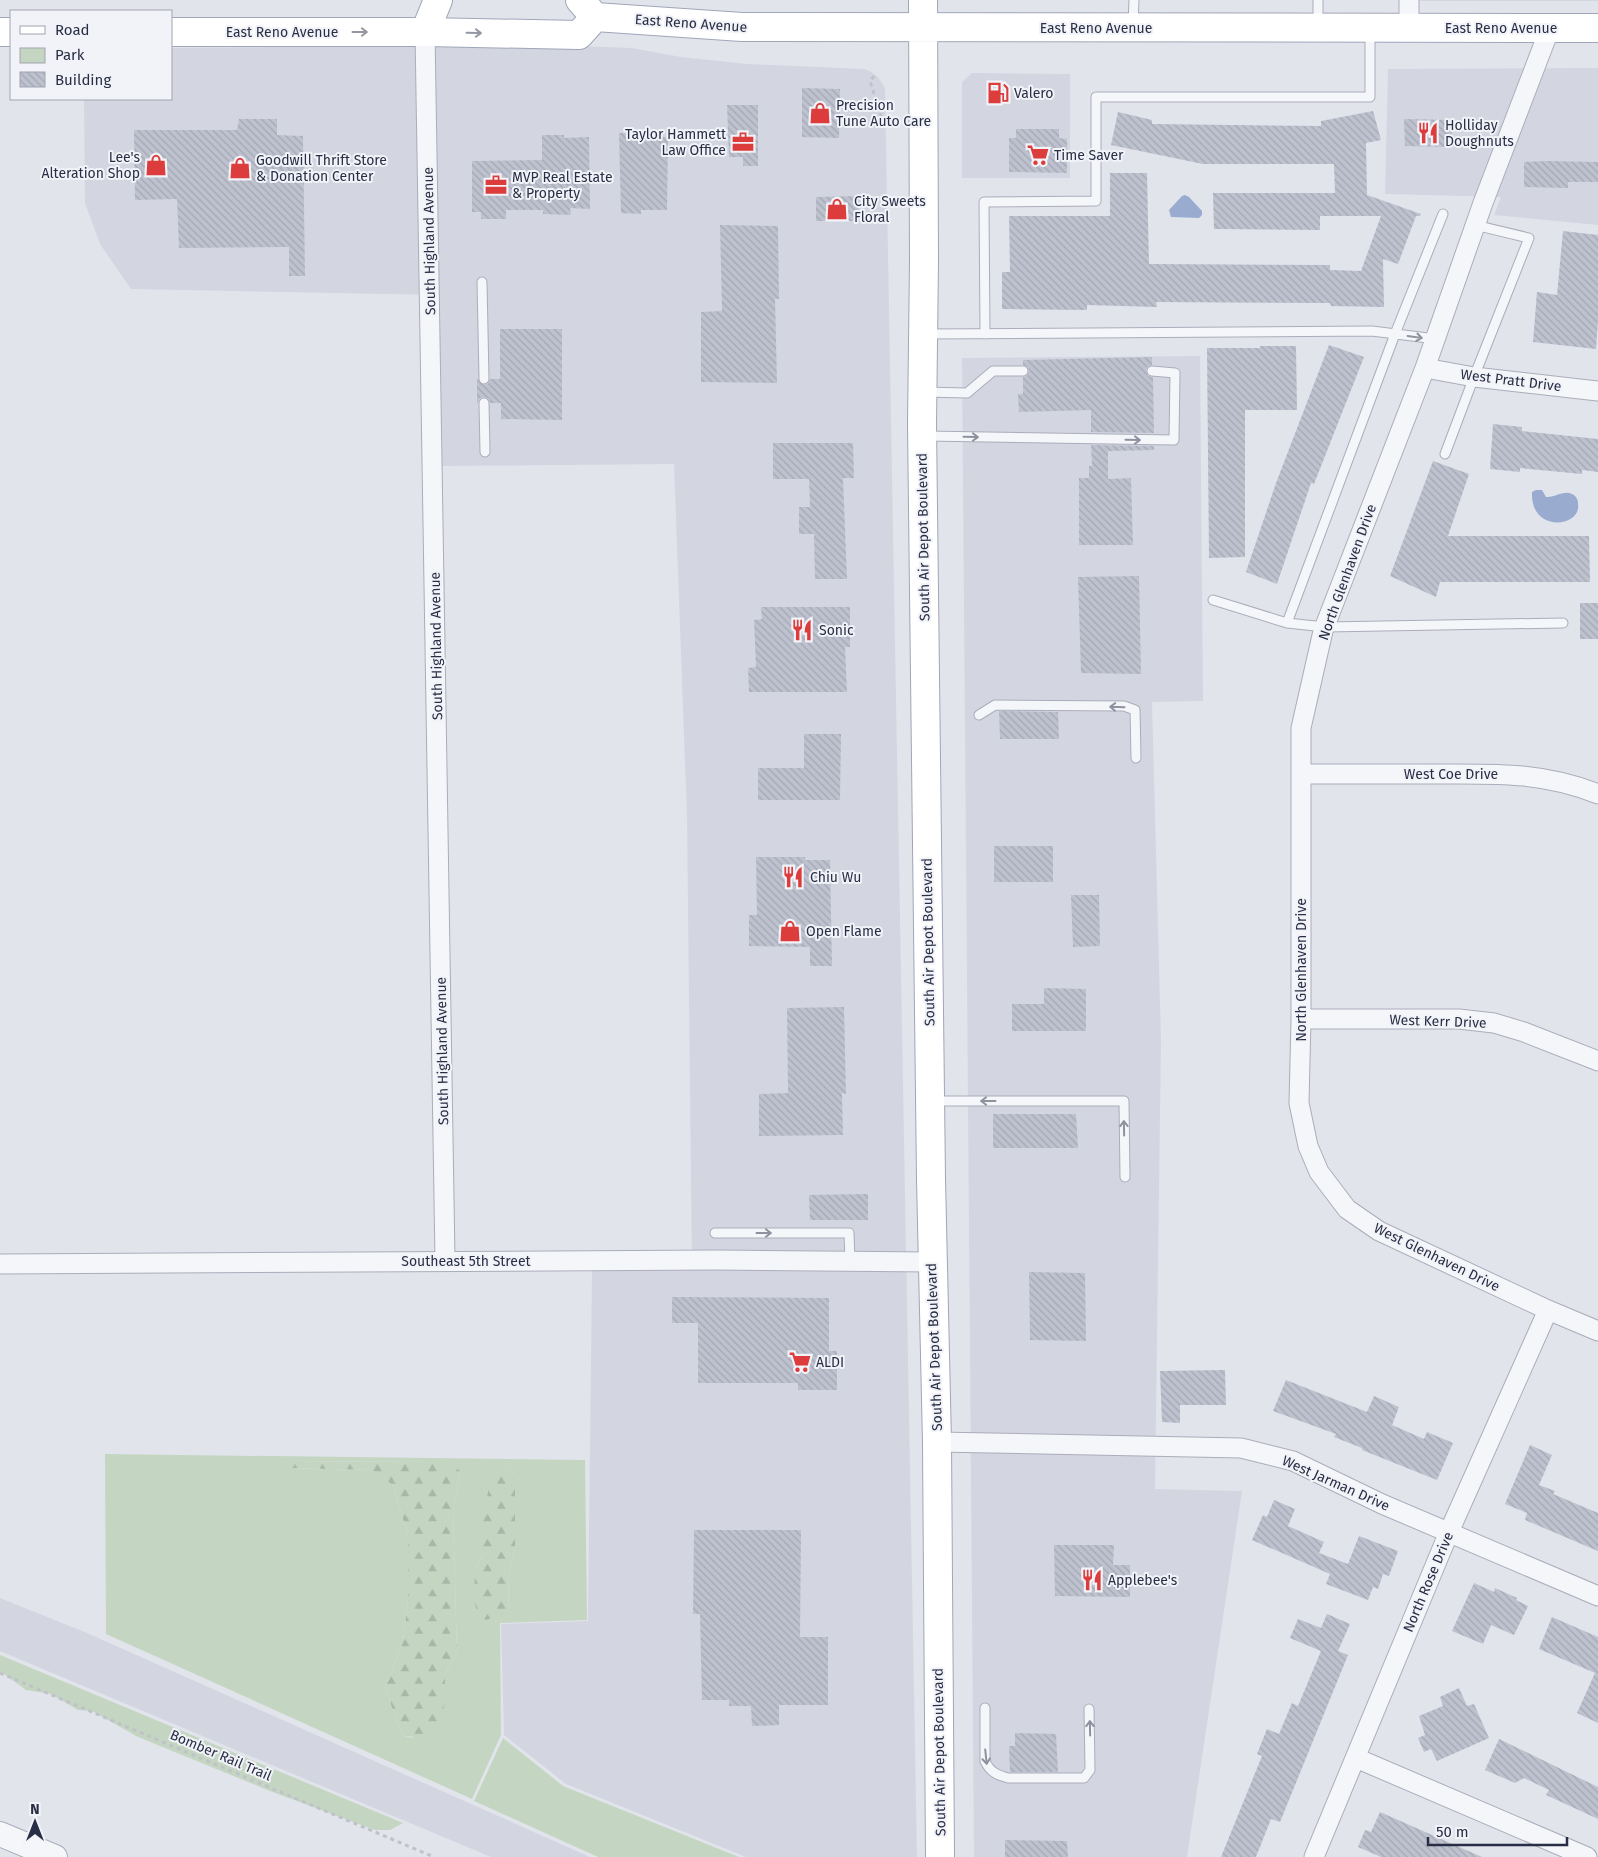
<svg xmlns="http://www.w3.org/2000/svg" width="1598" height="1857" font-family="'Fira Sans',sans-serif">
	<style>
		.built { fill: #d3d6e1 }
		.green { fill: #c4d6c2; fill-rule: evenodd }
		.forest { fill: url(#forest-firs) }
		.water { fill: #99abcf }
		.building { fill: url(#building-back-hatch) }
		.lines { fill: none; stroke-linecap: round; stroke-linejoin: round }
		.service-casing { stroke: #aaadba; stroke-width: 11 }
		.minor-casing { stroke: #aaadba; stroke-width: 21 }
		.tertiary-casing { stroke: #aaadba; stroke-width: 26 }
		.primary-casing { stroke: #a0a6b9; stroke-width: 30 }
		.path { stroke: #c0c2ca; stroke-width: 3; stroke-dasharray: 4 4; stroke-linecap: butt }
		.service { stroke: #f5f6f9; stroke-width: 9 }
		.minor { stroke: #f5f6f9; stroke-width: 19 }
		.tertiary { stroke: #f5f6f9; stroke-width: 24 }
		.primary { stroke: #fff; stroke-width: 28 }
		.oneway { stroke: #9496a2 }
		.oneway2 { stroke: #8e929f }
		.labels { text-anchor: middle; stroke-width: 4; stroke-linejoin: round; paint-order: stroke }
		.street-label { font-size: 14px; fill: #282e45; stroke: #f2f3f8 }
		.poi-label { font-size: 14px; fill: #282e45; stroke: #f2f3f8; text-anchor: start }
	</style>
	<defs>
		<pattern id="forest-firs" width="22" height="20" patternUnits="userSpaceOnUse" patternTransform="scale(1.25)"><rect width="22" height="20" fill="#c4d6c2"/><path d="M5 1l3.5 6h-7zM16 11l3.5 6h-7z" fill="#a8b8a8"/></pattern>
		<pattern id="building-back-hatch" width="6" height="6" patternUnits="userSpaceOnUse" patternTransform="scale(1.25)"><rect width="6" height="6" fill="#bec2cf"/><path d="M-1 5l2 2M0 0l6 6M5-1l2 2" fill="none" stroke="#a3a7b3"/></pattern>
	</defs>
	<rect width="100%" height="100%" fill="#e2e4ec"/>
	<path class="built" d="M1420,0h178v1h-178z
		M403,46h171l58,2 49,9 67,7 116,5 6,2 8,6 7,11 32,1769h-171l-180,-73 -62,-49 -3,-111 87,-3 4,-350 100,-1 -5,-453 -13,-353 -234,2 -2,-171 -307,-6 -31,-45 -15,-41 -1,-104h87v-51z
		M1598,68v157l-104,-10 7,-18 -116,-3 3,-125z
		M972,73l98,1v104h-108v-96z
		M1200,356l3,345 -51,1 9,339 -6,448 87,2 -55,366h-213l-12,-1499z
		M0,1598l87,35 503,224h-99l-491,-206z"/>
	<path class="green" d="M105,1454l480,6 2,160 -87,3 1,112 -29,64 -366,-165zM287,1461l139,1 34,9 -7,40 4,141 -12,22v28l-33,36 -7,-2 -7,-11 -13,-38 18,-45 5,-42v-64l-15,-51 -20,-15 -86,-2zM493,1466h12l10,9v72l-6,25 -1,38 -33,-40 8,-16z
		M0,1655l403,168 -13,7h-15l-105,-39 -132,-54 -46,-26 -14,-1 -27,-16 -25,-4 -26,-19z
		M503,1738l60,48 176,71h-141l-124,-56z"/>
	<path class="forest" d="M287,1461l139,1 27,4 7,5 -7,40 4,141 -12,22v28l-3,12 -8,14 -13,10 -16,-2 -7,-11 -13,-38 18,-45 5,-42v-64l-15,-51 -21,-15 -85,-2z
		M493,1465l12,1 10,9v72l-6,25 -1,38 -10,6 -12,4 -8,-6 -4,-13 1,-31 8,-16 -2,-24z"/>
	<path class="water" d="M1185,195l4,2 13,14v4l-3,3 -28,-1 -2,-7 13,-14z
		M1536,490h6l4,7c9,1 17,-7 26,-3 4,2 6,5 6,10 4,23 -48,30 -46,-12z"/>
	<path class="building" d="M802,88l38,1 -1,49 -37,-1z
		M727,105h31v61h-15v-9h-14z
		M1373,111l8,29 -15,3 1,52 54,19 -1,2h-4l-18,48 -15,-5 1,48 -53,-1 -1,-3 -174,-1 1,5 -70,-2v5l-85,-1v-37h8l-1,-56h101v-43h37l2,91 181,1v5l31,1 20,-55h-61v14l-106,-1 -1,-36h122l-1,-29h-131l-92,-19 7,-33 34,8v4l169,2v-5z
		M239,119h38v16l26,1 2,140h-16v-29l-110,1 -2,-49 -42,1 -1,-70h103z
		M1404,119l48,1v27l-47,-1z
		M1016,129h43v9l8,1v34l-58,-1v-34h7z
		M619,133h23l-1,4h27l-1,73h-26v4l-20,-1z
		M542,135h22v3l25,-1 1,72 -20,-1 1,7 -28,-1v-4h-37v9h-25v-7h-9v-51l70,-1z
		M1548,161l50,1v20h-30v6l-44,-1v-25z
		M859,196v25h-43v-24z
		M720,225l58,1 1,73h-4l2,84 -76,-1v-70l21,-1z
		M1563,231l35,4v85l-2,29 -63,-7 4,-50 20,3z
		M500,329h62v91l-61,-1v-16h-11l-1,-4 -5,-2 -4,1 -3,5v-24l7,6 4,-1 2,-5h10z
		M1329,345l35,12 -50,127 -3,-1 -34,101 -31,-12 30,-89z
		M1260,346h36l1,64h-52v147l-36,1 -2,-210h53z
		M1152,357v8l-5,2 -1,4 2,5 5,1 1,56 -63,-1v-22l-72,2 -1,-18h5v-17l4,-1 2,-5 -1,-4 -5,-2v-5z
		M1493,424l29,3v4l76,8v33l-16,-2v4l-62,-6v4l-30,-3z
		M773,443h80l1,35h-11l4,101h-32l-1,-45h-15v-27h11l-1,-28h-36z
		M1091,445l63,1v4l-46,1v28l23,-1 2,67h-54v-67h10v-12h3z
		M1433,461l36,13 -21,62h141l1,46h-150l-4,15 -46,-21z
		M1139,576l2,98 -60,-1 -3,-96z
		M1580,603h18v36h-18z
		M761,607h89v40h-5l2,45h-98l-1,-24 8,-1 -2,-47 8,-1z
		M999,711l59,1 1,27h-59z
		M804,734h37l-1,66h-82v-32h46z
		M994,846h59v36h-59z
		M756,857h49v3h25l2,106h-22v-19l-61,-1v-31h8z
		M1071,895h28l1,51 -27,1z
		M1044,988l42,1v42h-74v-27h32z
		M844,1007l2,87 -4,-1 1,42 -84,1v-42l29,-1 -1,-85z
		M993,1114h83l2,34h-85z
		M868,1194v26h-58l-1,-25z
		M1029,1272l56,1 1,68 -56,-1z
		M672,1297l157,1v53h8v39h-39v-7h-100v-60h-26z
		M1225,1370l1,35h-46v18l-18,-1 -2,-51z
		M1286,1380l81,32 7,-16 25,11 -7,18 32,14 3,-7 26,11 -16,37 -75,-30v-2l-28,-11 2,-3 -63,-23z
		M1530,1445l22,10 -13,30 16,6 -2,3 45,19v38l-73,-31 2,-7 -22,-9z
		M1274,1500l21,9 -7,17 36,16 -5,11 29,11 11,-28 39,15 -9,25 -6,-2 -5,15 -5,-2 -5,13 -42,-16 4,-10 -78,-34 11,-25 4,2z
		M694,1530h107l-1,107h28v68h-49v20l-27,1 -1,-20h-22v-6h-27l-2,-86h-7z
		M1054,1545h60l-1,20h17v32l-75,-1z
		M1474,1583l20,9 1,-4 22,10 -1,2 12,6 -14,29 -23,-10 -8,19 -31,-13z
		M1327,1614l23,10 -12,27 10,4 -68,167 -9,-3 -15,38h-35l41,-101 -5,-2 10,-25 12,5 13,-31 6,3 23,-55 -31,-13 8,-19 23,9z
		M1552,1617l46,20v86l-21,-10 18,-40 -56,-24z
		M1459,1688l8,18 7,-2 15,34 -52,23 -6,-12 -7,3 -6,-14 7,-3 -6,-19 24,-10 -3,-9z
		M1015,1733l41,1 2,38h-48l-1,-26h6z
		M1499,1739l99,48v32l-52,-24 3,-5 -25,-12 -9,5 -30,-13z
		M1380,1812l102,45h-101l-23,-10 7,-17 6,2z
		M1005,1840l62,1 1,16h-63z"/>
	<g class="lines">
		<g class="service-casing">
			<path id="service" d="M1318,0v25
				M1133,25l1,-25
				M482,282l2,97
				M925,334l447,-3 64,8
				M985,334l-1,-132 112,-1v-104h274v-66
				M924,392l43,1 26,-22h30
				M484,403l1,49
				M925,436l249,4 1,-67 -23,-2
				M1445,454l29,-77 55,-139 -54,-13
				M1213,600l74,23 38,4 238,-4
				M1287,623l108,-289 48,-120
				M979,715l16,-10 129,1 11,4 1,48
				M932,1101h192l1,76
				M715,1233h134l1,29
				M985,1708v53c5,11 12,14 23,17h76l6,-8 -1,-61"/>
		</g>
		<g class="minor-casing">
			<path id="minor" d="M1409,0v28
				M1550,28l-67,175 -58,165 -102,263 -22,97v291l-2,84 9,43 11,26 28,37 32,22 169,79 50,21
				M425,32l20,1228
				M1425,368l49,9 124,14
				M1301,774c44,0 87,0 131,0 59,0 110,-3 166,20
				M1301,1019h158l35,4 30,9 74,29
				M0,1264l716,-4 216,2
				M937,1442l304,6 52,13 89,43 216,92
				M1356,1758l231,99
				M1314,1857l135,-325 99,-222"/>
		</g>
		<g class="tertiary-casing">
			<path id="tertiary" d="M0,1834l55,23"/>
		</g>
		<g class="primary-casing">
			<path id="primary" d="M580,0l15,17 147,10 856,1
				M923,0l1,261 -2,163 9,755 6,263 3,415
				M0,32h11
				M171,32h254l154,3 16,-18
				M425,32l13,-32"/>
		</g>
		<path class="path" d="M874,76l-4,5 12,39
			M0,1673l434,184"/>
		<use href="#service" class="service"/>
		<use href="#minor" class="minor"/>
		<use href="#tertiary" class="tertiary"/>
		<use href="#primary" class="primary"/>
	</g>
	<defs><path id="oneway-shaft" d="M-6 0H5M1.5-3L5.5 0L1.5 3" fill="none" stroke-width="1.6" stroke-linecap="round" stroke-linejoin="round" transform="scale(1.25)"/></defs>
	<g class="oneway">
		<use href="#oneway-shaft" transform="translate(360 32)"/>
		<use href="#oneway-shaft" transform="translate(474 33) rotate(1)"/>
	</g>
	<g class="oneway2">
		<use href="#oneway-shaft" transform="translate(1415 337) rotate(8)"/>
		<use href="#oneway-shaft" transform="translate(971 437) rotate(1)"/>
		<use href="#oneway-shaft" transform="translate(1133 440) rotate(1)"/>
		<use href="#oneway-shaft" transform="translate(1117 707) rotate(-178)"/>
		<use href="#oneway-shaft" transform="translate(988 1101) rotate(-180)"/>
		<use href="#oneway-shaft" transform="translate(1124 1128) rotate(-91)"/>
		<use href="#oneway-shaft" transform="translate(764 1233)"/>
		<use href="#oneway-shaft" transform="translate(1090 1728) rotate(-91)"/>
		<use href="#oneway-shaft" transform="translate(986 1757) rotate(84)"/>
	</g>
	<defs>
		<g id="fuel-bare" transform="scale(1.725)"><path d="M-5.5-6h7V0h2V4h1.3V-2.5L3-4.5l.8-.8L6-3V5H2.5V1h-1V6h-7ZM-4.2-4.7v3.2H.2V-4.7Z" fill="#dc3c3b" stroke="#f2f3f8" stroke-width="2.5" paint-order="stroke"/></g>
		<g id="shop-bare" transform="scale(1.725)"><path d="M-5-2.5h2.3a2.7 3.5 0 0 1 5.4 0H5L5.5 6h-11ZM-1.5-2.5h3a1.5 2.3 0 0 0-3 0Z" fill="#dc3c3b" stroke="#f2f3f8" stroke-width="2.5" paint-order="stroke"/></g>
		<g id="restaurant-bare" transform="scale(1.725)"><path d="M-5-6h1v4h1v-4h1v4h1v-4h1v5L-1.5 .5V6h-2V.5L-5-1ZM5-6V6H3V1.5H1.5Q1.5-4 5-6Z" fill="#dc3c3b" stroke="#f2f3f8" stroke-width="2.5" paint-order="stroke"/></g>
		<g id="office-bare" transform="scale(1.725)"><path d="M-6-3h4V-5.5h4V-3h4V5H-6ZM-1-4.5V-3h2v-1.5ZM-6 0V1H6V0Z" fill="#dc3c3b" stroke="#f2f3f8" stroke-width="2.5" paint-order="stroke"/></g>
		<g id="supermarket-bare" transform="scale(1.725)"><path d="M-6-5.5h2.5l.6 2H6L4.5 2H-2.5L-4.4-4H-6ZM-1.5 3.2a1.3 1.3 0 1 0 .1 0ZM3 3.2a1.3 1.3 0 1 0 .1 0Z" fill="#dc3c3b" stroke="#f2f3f8" stroke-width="2.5" paint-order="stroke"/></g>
	</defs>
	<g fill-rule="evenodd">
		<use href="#fuel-bare" x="998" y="93"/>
		<use href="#shop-bare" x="820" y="113"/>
		<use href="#restaurant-bare" x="1428" y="133"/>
		<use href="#office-bare" x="743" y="142"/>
		<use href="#supermarket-bare" x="1038" y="155"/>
		<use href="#shop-bare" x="156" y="165"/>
		<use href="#shop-bare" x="240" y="168"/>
		<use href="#office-bare" x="496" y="185"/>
		<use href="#shop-bare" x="837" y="209"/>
		<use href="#restaurant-bare" x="802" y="630"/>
		<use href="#restaurant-bare" x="793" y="877"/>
		<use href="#shop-bare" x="790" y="931"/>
		<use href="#supermarket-bare" x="800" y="1362"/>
		<use href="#restaurant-bare" x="1092" y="1580"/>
	</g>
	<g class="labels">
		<g class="street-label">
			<text transform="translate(691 23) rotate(4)" y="5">East Reno Avenue</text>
			<text x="1096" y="33">East Reno Avenue</text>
			<text x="1501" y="33">East Reno Avenue</text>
			<text x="282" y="37">East Reno Avenue</text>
			<text transform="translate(429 241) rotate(-91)" y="5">South Highland Avenue</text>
			<text transform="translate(1511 380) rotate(7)" y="5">West Pratt Drive</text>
			<text transform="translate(923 537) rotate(-91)" y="5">South Air Depot Boulevard</text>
			<text transform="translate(1347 572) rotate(-70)" y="5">North Glenhaven Drive</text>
			<text transform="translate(436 646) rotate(-91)" y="5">South Highland Avenue</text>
			<text x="1451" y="779">West Coe Drive</text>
			<text transform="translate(928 942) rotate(-91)" y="5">South Air Depot Boulevard</text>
			<text transform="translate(1301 970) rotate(-90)" y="5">North Glenhaven Drive</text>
			<text transform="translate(1438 1021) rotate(2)" y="5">West Kerr Drive</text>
			<text transform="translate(442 1051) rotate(-91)" y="5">South Highland Avenue</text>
			<text transform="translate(1437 1257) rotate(26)" y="5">West Glenhaven Drive</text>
			<text x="466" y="1266">Southeast 5th Street</text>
			<text transform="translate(934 1347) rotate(-92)" y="5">South Air Depot Boulevard</text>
			<text transform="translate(1336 1483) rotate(24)" y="5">West Jarman Drive</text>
			<text transform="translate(1428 1582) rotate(-67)" y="5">North Rose Drive</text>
			<text transform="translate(939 1752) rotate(-91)" y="5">South Air Depot Boulevard</text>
			<text transform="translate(221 1755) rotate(23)" y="5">Bomber Rail Trail</text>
		</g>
		<g class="poi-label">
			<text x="1014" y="98">Valero</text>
			<text x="836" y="110">Precision<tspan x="836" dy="16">Tune Auto Care</tspan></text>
			<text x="1445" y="130">Holliday<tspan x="1445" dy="16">Doughnuts</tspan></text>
			<text x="726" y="139" text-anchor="end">Taylor Hammett<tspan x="726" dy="16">Law Office</tspan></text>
			<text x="1054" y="160">Time Saver</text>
			<text x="140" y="162" text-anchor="end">Lee's<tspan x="140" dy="16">Alteration Shop</tspan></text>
			<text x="256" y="165">Goodwill Thrift Store<tspan x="256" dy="16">&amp; Donation Center</tspan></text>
			<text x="512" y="182">MVP Real Estate<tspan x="512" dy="16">&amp; Property</tspan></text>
			<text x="854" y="206">City Sweets<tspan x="854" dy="16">Floral</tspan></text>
			<text x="819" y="635">Sonic</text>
			<text x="810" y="882">Chiu Wu</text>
			<text x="806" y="936">Open Flame</text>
			<text x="816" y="1367">ALDI</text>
			<text x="1108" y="1585">Applebee's</text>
		</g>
	</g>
	<rect x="10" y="10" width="162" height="90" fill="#f2f3f8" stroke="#a1a4b0"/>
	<rect x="20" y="26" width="25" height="8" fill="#ffffff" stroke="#a1a4b0"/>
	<text x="55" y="35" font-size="15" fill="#282e45">Road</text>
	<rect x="20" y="48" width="25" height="15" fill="#c4d6c2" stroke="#a1a4b0"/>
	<text x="55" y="60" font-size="15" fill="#282e45">Park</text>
	<rect x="20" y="72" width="25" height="15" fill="url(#building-back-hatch)" stroke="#a1a4b0"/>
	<text x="55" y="85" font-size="15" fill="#282e45">Building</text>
	<g transform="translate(35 1822)" stroke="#f2f3f8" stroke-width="4" paint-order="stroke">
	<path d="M0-4L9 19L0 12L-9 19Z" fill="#282e45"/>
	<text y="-8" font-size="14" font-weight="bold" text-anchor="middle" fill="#282e45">N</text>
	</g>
	<path d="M1428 1837v8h139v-8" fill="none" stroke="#282e45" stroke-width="2.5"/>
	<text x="1436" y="1837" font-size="15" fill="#282e45" stroke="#f2f3f8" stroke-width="4" paint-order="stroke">50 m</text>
</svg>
